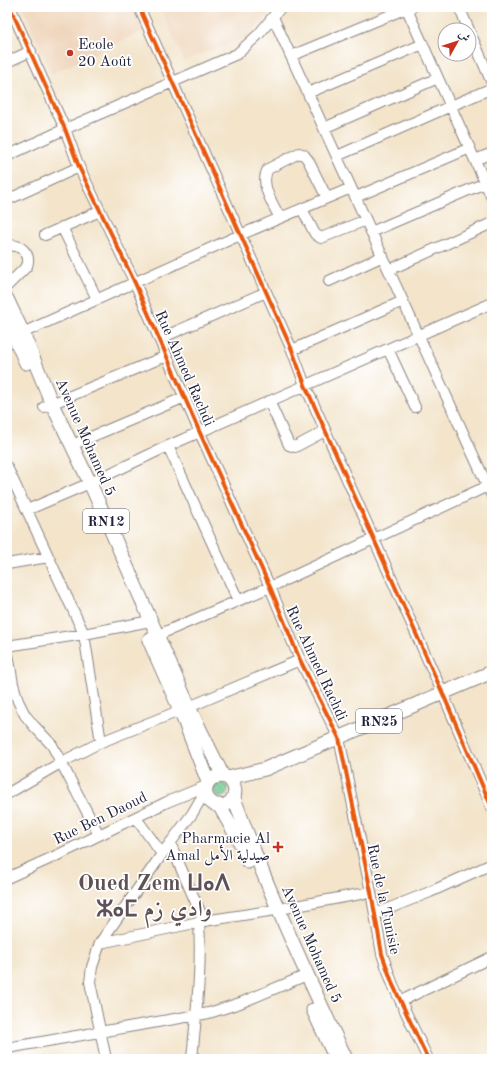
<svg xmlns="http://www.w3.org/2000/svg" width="499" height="1066" font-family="'Old Standard TT',Amiri,'Noto Sans Tifinagh',serif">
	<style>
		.built { fill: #efd6bc }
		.grass { fill: url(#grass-dots); stroke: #4a7767 }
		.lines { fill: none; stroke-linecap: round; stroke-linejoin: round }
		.minor-casing { stroke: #8a8382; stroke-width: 12 }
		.major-casing { stroke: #8a8382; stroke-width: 15 }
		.minor { stroke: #fff; stroke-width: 10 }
		.major { stroke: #fff; stroke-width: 13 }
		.cycleway-casing { stroke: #fff; stroke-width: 6 }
		.cycleway { stroke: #e8590c; stroke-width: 4 }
		.poi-dot { fill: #c8321e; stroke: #fff; stroke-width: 1.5 }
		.labels { text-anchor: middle; stroke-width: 3.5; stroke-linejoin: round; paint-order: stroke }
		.shield { fill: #fff; stroke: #646476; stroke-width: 1 }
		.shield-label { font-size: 14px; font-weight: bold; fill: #22223b }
		.poi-label { font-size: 15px; fill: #22223b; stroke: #fff; text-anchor: start }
		.street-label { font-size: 15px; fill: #22223b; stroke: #fff }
		.town-label { font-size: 23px; font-weight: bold; fill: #5e5255; stroke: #fff }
	</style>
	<defs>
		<pattern id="grass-dots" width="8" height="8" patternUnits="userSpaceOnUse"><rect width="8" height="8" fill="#73cc93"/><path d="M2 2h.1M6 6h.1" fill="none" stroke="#63af80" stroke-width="1.8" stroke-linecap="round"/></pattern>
	</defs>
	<rect width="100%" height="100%" fill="#fff"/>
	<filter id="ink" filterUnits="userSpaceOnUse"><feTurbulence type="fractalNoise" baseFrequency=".025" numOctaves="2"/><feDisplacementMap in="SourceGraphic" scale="8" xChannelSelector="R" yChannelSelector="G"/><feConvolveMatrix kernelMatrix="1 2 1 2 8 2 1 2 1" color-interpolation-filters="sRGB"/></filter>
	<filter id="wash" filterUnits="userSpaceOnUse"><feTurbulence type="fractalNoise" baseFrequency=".012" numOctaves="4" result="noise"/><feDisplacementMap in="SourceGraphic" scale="16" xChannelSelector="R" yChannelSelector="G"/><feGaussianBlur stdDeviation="0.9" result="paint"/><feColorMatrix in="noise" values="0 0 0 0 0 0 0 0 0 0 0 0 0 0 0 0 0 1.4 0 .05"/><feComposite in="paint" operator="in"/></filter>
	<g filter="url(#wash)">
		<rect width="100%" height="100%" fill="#f3e4ca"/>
		<path class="built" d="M22,7h110l11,24 -92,43z
			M160,7h114l-26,30 -64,24z"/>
		<path class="grass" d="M214 790a7 7 0 1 1 14 0a7 7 0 1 1-14 0Z"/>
	</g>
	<g filter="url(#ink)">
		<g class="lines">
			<g class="minor-casing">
				<path id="minor" d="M10,7l55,122 14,38 56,116 65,150 70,154 30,73 39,78 32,154 11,62 11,31 35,74
					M139,7l153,343 13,35 138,309 49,114
					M406,7l86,191
					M459,7l33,76
					M273,17l219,479
					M291,56l116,-48 5,-1
					M7,62l24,-11
					M308,93l115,-49
					M324,128l114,-50
					M7,156l58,-27 172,-75 22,-20 22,-27
					M337,156l155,-68
					M475,160l17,-7
					M356,197l114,-49
					M7,200l72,-33
					M302,209l13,25 6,4 45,-18
					M280,218c-7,-14 -21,-34 -12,-49l31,-16 5,2 4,5 19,38
					M62,227l35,72
					M371,232l114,-49
					M45,235l55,-24
					M7,246c12,-3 25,7 20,20l-20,20
					M389,270l103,-47
					M329,281l54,-25
					M159,339l107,-47
					M7,340l233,-105 111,-47
					M388,349l27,58
					M292,350l111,-49
					M269,401l20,44 6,2 30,-16
					M44,407l122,-51
					M72,445l113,-48
					M168,446l70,154
					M7,467l77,167 17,108
					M27,510l63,-27 78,-37 324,-143
					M7,564l41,-7
					M151,638l119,-51 222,-103
					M7,646l77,-12 66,-13
					M7,648l6,36 5,17 7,14 9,11 18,19 47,90
					M7,794l55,-32 39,-20 88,-35 111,-47
					M136,818l26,36
					M170,843l34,78 65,-10 102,-19
					M7,878l53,-24 107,-52 39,-16
					M375,914l55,-22 62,-28
					M100,943l104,-22
					M401,1001l91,-44
					M7,1048l202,-35 31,-10 67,-28
					M106,1059l-16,-77 2,-15 8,-24 62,-89 30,-40 14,-24
					M192,1059c4,-45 10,-91 7,-136"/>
			</g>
			<g class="major-casing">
				<path id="major" d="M7,299l16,34 29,71 38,79 99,224 34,69
					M7,320l19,43
					M149,640l31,70 28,72
					M228,778c19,17 -6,39 -20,21 -2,-3 -3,-8 -2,-12 3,-10 13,-13 22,-9l37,-9 227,-97
					M234,798c32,89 72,175 112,261
					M219,805l23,41 6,16
					M313,1010l23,49"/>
			</g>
			<use href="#minor" class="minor"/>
			<use href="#major" class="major"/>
			<g class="cycleway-casing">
				<path id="cycleway" d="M10,7l55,122 14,38 56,116 65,150 70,154 30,73 39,78 32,154 11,62 11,31 35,74
					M139,7l153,343 13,35 138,309 49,114"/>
			</g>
			<use href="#cycleway" class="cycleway"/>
		</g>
	</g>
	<g class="poi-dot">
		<circle cx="70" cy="53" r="4"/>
		<path d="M276 841h4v4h4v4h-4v4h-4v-4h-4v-4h4z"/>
	</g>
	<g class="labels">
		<g class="shield">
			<rect x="83" y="509" width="46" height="24" rx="3"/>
			<rect x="356" y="709" width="46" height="24" rx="3"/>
		</g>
		<g class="shield-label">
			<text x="106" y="526">RN12</text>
			<text x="379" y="726">RN25</text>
		</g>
		<g class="poi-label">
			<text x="78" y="49">Ecole<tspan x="78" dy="17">20 Août</tspan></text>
			<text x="270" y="843" text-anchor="end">Pharmacie Al<tspan x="270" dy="17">Amal صيدلية الأمل</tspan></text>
		</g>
		<g class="street-label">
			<text transform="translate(185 368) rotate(66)" y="5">Rue Ahmed Rachdi</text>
			<text transform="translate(86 437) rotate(66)" y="5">Avenue Mohamed 5</text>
			<text transform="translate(317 663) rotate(65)" y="5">Rue Ahmed Rachdi</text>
			<text transform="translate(100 818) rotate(-26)" y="5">Rue Ben Daoud</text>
			<text transform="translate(384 899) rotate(78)" y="5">Rue de la Tunisie</text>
			<text transform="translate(312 944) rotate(66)" y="5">Avenue Mohamed 5</text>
		</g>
		<g class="town-label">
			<text x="154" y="890">Oued Zem ⵡⴰⴷ<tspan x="154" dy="26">ⵣⴰⵎ وادي زم</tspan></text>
		</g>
	</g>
	<rect width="499" height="1066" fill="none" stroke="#fff" stroke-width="24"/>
	<g transform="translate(457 42) rotate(51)"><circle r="19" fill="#ffffff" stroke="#a7a7b1"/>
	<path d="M0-3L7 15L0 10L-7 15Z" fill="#c8321e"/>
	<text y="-6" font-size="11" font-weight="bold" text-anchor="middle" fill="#22223b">ش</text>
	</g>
</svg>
